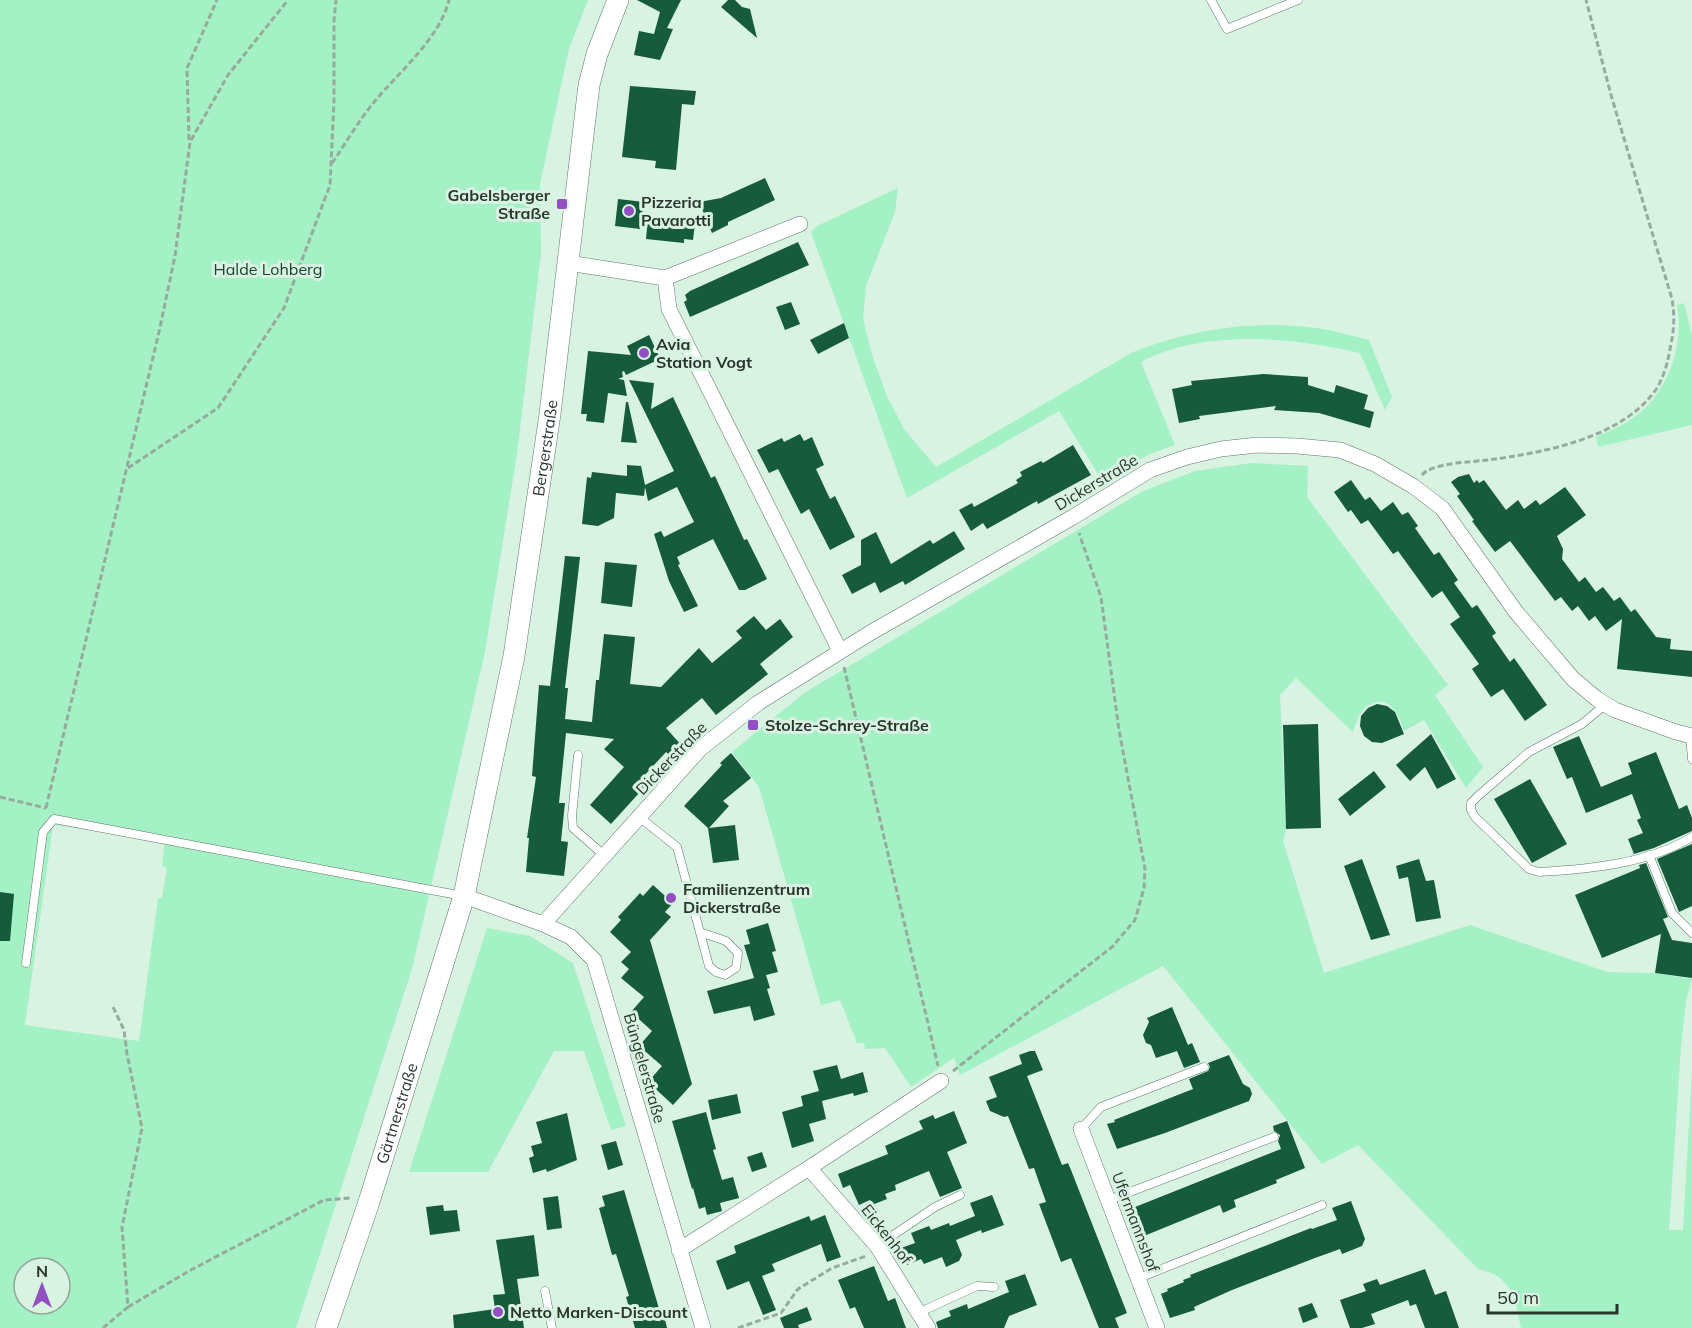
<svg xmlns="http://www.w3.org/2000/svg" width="1692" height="1328" font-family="Mulish,sans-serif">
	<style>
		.green { fill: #a3f1c4; fill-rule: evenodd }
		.building { fill: #165b3b }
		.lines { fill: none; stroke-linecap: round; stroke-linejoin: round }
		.lane-casing { stroke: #5f7768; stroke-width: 9 }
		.street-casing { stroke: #5f7768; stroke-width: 16 }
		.secondary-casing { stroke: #5f7768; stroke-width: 22 }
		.path { stroke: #96ab9e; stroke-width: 3; stroke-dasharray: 6 3; stroke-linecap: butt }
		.lane { stroke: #fff; stroke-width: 8 }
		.street { stroke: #fff; stroke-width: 15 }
		.secondary { stroke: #fff; stroke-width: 21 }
		.poi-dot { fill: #924fc3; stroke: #d8f3e2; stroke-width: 2 }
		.labels { text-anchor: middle; stroke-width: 6; stroke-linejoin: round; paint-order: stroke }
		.poi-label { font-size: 16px; font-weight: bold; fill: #2a352e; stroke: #d8f3e2; text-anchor: start }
		.park-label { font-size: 16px; fill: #1b402c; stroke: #d8f3e2 }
		.street-label { font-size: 16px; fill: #2a352e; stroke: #d8f3e2 }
	</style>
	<rect width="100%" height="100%" fill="#d8f3e2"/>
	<path class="green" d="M0,0h588l-19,49 -29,135 1,70 -24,200 -32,198 -73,317 -116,359h-296zM53,825l112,13 -3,28 5,2 -5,30h-4l-19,143 -114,-16zM24,1268h36v36h-36z
		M898,188l-3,24 -29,74 -3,33 9,36 15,41 17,33 32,38 195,-114c61,-25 133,-35 198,-23 14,3 27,7 40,10l23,57 -7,13 -25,-57c-67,-16 -156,-24 -219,9l34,83 -23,8 -50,27 -43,-69 -152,87 -96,-266 6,-6z
		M1684,303l8,32v90l-94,22 -2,-10c16,-7 32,-14 45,-25 29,-25 43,-70 36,-107z
		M1251,463l57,3 -1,31 141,188 -13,10 48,72 -17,21 -42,-68 -20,11c-4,-16 -16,-39 -37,-25 -8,6 -11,17 -14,26l-57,-54 -16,17 6,134 -3,12 41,132 146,-48 137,47 48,1 37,6 -6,22 -5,46 -12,183h14l9,-161v259h-171c-6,-30 -9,-52 -43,-59l-120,-124 -36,19 -159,-198 -203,109 -6,-17 -43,29 -26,-39 -20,1 -1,-6h-7l-17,-43 -19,5 -62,-218 -27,-35 72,-59 339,-202 52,-20z
		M487,928l43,8 43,27 53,163 -15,4 -27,-79h-30l-66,121h-79z"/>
	<path class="building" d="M637,0h44l-14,28 6,1 -13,31 -26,-5 5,-24 15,3 6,-22z
		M728,0h7l7,7 8,2 7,29 -36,-31z
		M630,86l66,5 -2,14 -12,-1 -6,66 -21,-2 1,-7 -34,-4z
		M765,178l10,22 -47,22v3l-16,8 -13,-31 22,-4z
		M618,199l26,3 -4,27 -25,-3z
		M648,218l47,5 -2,17 -9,-1v4l-38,-4z
		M798,242l11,23 -119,52 -6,-15 3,-2 -2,-5 5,-4z
		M791,302l9,22 -15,6 -9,-23z
		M844,323l5,15 -31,16 -8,-14z
		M649,335l11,23h2l-36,17 -2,-4 -2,1 1,5 -5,2 6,1 3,16 -19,-3 -4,30 -18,-2 1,-7h-6l7,-63 43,4 -4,-9z
		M1263,374l45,3v8l26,8 2,-8 32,10 -4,14 10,3 -4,16 -51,-15 -45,-3 2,-4 -77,10 1,3 -21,4 -7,-34 20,-4 -1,-4z
		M629,380l25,3 -3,26 22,-12 38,81 4,-2 29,64 3,-1 20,40 -22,11h-6l-26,-51 -36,18 3,7 -2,1 20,41 -14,6 -15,-31 -15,-47 7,-3 3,6 30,-15 -17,-35 -29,14 -3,-14 -1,9 -28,-3 -2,25 -16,8 -16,-2 5,-47 4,1 1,-6 35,4v-11l14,1 4,19 29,-14z
		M626,402h2l9,41 -16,-1z
		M800,434l4,7 8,-4 12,28 -8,4 14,30 5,-3 20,41 -25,13 -21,-41 -8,5 -23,-45 -9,4 -12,-23 25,-12 2,4z
		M1073,445l18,30 -53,29 -1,-3 -50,28 -4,-6 -12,8 -12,-21 13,-7 2,4 44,-24 -2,-3 6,-4 -2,-4 21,-11 2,2z
		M1469,474l5,9 3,-3 2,3 5,-3 22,30 12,-10 6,9 12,-9 4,5 25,-18 21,28 -29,21 6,13 -1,10 17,23 6,-5 11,15 7,-5 11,14 6,-4 11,15 4,-3 21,28 15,2 -1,10 22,2v26l-75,-8 5,-50 -16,12 -11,-15 -6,5 -11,-15 -6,5 -11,-14 -6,4 -45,-60 -15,11 -23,-31 2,-1 -17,-24 3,-2 -9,-12 7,-5z
		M1351,480l14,20 5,-3 11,14 12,-9 9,13 6,-3 10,14 -3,2 19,27 5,-3 19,28 -4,3 18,25 5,-3 19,28 -4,3 18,26 4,-4 33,47 -22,16 -22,-32 -12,8 -19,-28 7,-5 -29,-40 10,-7 -18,-26 -10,7 -34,-47 -5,3 -25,-34 -7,4 -10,-14 -3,2 -14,-20z
		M954,531l11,18 -60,36 -2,-4 -23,12 -5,-11 -23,12 -10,-19 19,-10v-25l15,-8 15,32 39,-24 3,4z
		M565,556l15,1 -15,131h3l-3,31 27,3 4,-42h3l5,-46 31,3 -5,47 31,3 38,-39 13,15 30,-25 -6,-7 18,-15 12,14 14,-11 13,18 -33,27 8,10 -52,41 -14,-17 -36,30 16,18 -10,11 -6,-5 -23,25 6,5 -38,42 -21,-19 34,-38 -20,-18 10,-10 -48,-6 -7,70h6l-4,38 7,1 -4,34 -38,-4 3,-34h-2l9,-61 -4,-1 7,-91 11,1z
		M605,562l32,3 -5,42 -31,-4z
		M1377,704l10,2 8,6 9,22 -22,9 -10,-1 -8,-6 -4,-10 1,-10 7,-8z
		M1318,724l3,104 -35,1 -3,-104z
		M1431,734l25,45 -19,10 -12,-22 -15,14 -14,-16z
		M1579,736l22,51 31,-13 -4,-11 28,-11 23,57 8,-4 5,13v13l-38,17 -20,6 -6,-15 15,-6 -6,-13 4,-2 -9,-24 -46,19 -14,-36 -5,2 -14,-32z
		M731,753l20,25 -28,23 6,5 -20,22 26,-3 4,35 -26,3 -5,-35 -24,-22 38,-41 -2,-2z
		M1374,771l12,16 -36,29 -12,-17z
		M1530,779l37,65 -35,19 -38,-64z
		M1692,844v62l-13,6 -22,-53z
		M1362,859l28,76 -19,5 -27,-74z
		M1419,859l7,22 8,-1 7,38 -25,4 -8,-45 -9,2 -3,-13z
		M1646,863l22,54 -5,2 9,21 20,3v35l-37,-5 6,-39 -59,24 -27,-63 65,-27 -1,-3z
		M653,885l20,18 -8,9 6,5 -21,23 42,144 -19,21 -25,-23 14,-16 -23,-20 13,-15 -21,-19 13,-15 -23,-19 8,-9 -8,-7 10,-10 -21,-20 11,-12 -3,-3 22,-24 3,3z
		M0,892l14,2 -4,47h-10z
		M768,923l8,28 -4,1 6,20 -12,3 4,13 -3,1 8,26 -21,6 -4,-15 -36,8 -7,-23 47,-13 -10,-33 6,-1 -4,-14z
		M1172,1007l16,38 4,-2 8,19 -16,6 -7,-17 -21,7 -5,-13 -5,-2 -3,-8 6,-13 -2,-4z
		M1030,1051h5l8,19 -16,6 35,89 6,-2 3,7 56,143 -12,5 4,10h-20l-28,-70 -10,4 -22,-58 7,-2 -12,-34 -5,1 -21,-53 -4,1 -14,-6 -4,-10 11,-4 -8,-20 33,-13 -3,-9z
		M1229,1055l14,29 7,4 2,6 -3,7 -84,32 -48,16 -10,-25 8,-2 -1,-2 79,-31 -4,-10 19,-8 2,-4 -2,-4z
		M837,1065l4,14 22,-7 5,20 -14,4 -1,-3 -31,8 4,18 -17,5 5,17 -22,7 -10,-36 21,-6 -2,-10 18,-5 -6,-20z
		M737,1094l4,19 -29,7 -4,-20z
		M954,1111l13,32 -20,9 15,36 -22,9 -11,-26 -34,14 1,5 -11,4 2,5 -15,6 -2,-5 -11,5 -9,-20 -7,3 -5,-14 50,-20 -3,-8 38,-17 -4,-8 14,-6 2,4z
		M706,1112l10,37 -3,1 9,30 11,-3 6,21 -19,5 2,8 -15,4 -2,-8 -6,2 -6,-21 -1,1 -20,-68z
		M567,1113l10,47 -30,12 -1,-3 -13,4 -4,-15 5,-2 -3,-10 11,-3 -6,-21z
		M1287,1121l18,47 -29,12 1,3 -43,17 2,7 -13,6 -3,-8 -81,33 -9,-21 8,-3 -3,-7 146,-58 -3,-8 2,-6 -6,-4 -1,-5z
		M616,1141l7,24 -15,5 -7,-25z
		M762,1152l5,15 -15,5 -5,-15z
		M624,1190l36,122 3,-1 4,17h-32l-9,-31 3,-1 -13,-42 -4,1 -13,-47 6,-2 -3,-10z
		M992,1195l12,30 -22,8 -1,-3 -25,10 6,15 -3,6 -13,6 -4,-10 -18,7 -3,-5 -14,6 -6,-17 14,-5 -4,-10 18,-7 2,4 18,-7 1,3 25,-10 -5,-13z
		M558,1196l4,32 -15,2 -4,-32z
		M1351,1201l14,38 -3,7 -20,8 -2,-5 -25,9 -83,32 -38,17 1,3 -25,8 -9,-24 7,-3 -1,-2 17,-7 -1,-2 8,-3 -1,-2 121,-47 1,1 25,-9 -5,-12z
		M443,1205l1,6 13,-1 3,21 -30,4 -4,-28z
		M825,1215l16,42 -14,5 -6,-18 -49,20 3,7 -13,5 14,34 -13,5 -14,-34 -22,9 -11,-29 20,-8 -2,-7 75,-30 2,5z
		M534,1235l5,41 -22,3 7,49h-70l-1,-13 42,-6 -2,-14 12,-1 -9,-54z
		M874,1266l14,35 7,-3 11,30h-42l-9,-21 -5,2 -12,-29z
		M1425,1269l10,26 11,-4 13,37h-34l-9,-24 -6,2 -2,-6 -37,14 4,10 -13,4h-12l-10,-28 26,-9 -3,-7 14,-5 3,6z
		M1025,1274l12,31 -28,11 -5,12h-66l-2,-6 15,-6 -2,-5 18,-7 1,5 41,-17 -4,-11z
		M1312,1303l6,14 -15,6 -5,-15z
		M807,1307l5,13 -14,5 1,3h-15l-4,-10z"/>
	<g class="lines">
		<g class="lane-casing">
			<path id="lane" d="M1211,0l16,29 71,-29
				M1606,704l-24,20 -53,28 -51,44 -7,7v7l4,7 54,52 10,3c51,-3 108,-8 153,-35
				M1690,736l2,23
				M578,755l-6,61 1,12 32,28
				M639,817l38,30 32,119 7,6 9,3 11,-7 2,-15 -12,-12 -26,-9
				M1649,855l23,58 20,20
				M26,963l17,-131 11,-13 409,77
				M1081,1129l20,-22 103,-40
				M1109,1200l165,-63
				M877,1246l58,-39 25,-12
				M1139,1278l183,-73
				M545,1291l7,37
				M920,1312l57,-26 17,1"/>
		</g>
		<g class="street-casing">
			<path id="street" d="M568,263l97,15 135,-54
				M665,278l4,31 171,342
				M464,896l79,28 28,13 23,23 109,368
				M543,924l157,-175 58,-46 112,-70 203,-116 77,-47 37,-13 34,-8 36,-4 40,1 43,4 35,14 38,22 29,22 74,104 57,67 24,20 18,11 61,22 16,4
				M1081,1129l76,199
				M809,1168l68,78 51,82
				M679,1250l130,-82 132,-87"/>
		</g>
		<g class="secondary-casing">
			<g id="secondary">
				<path id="s1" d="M326,1328l43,-126 95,-306 50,-240 36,-242 39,-329 8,-31 21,-54"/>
			</g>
		</g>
		<path class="path" d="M189,140l-2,-72 30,-68
			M332,163c14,-20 27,-43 43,-62 24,-29 65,-63 74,-101
			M128,468l90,-60 66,-100 46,-123 4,-84v-81l2,-20
			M1422,475c9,-12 50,-13 66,-15 54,-7 136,-22 169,-72 7,-12 11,-26 13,-39 4,-18 5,-32 2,-50l-61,-204 -25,-95
			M844,667l94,399
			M0,797l46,11
			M46,808l113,-476 16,-76 15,-114 38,-67 60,-75
			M953,1071l159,-124 23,-27 9,-32 1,-19 -26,-139 -18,-133 -22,-64
			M128,1307l61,-36 135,-71 27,-2
			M103,1328l25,-21 -6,-80 20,-99 -15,-74 -3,-24 -11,-23
			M738,1328l43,-15 17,-24 34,-21 34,-12"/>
		<use href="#lane" class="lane"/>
		<use href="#street" class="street"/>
		<use href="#secondary" class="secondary"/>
	</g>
	<g class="poi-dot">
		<rect x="556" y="198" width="12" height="12" rx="3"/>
		<circle cx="629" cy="211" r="6"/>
		<circle cx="644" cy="353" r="6"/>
		<rect x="747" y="719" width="12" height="12" rx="3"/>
		<circle cx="671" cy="898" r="6"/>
		<circle cx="498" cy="1312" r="6"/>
	</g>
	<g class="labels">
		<g class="poi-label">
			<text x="550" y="201" text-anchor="end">Gabelsberger<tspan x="550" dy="18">Straße</tspan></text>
			<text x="641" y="208">Pizzeria<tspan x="641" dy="18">Pavarotti</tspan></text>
			<text x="656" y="350">Avia<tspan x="656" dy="18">Station Vogt</tspan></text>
			<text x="765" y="731">Stolze-Schrey-Straße</text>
			<text x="683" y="895">Familienzentrum<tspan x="683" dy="18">Dickerstraße</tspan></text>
			<text x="510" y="1318">Netto Marken-Discount</text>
		</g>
		<g class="park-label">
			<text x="268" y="275">Halde Lohberg</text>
		</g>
		<g class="street-label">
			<text dy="6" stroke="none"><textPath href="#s1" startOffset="909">Bergerstraße</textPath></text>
			<text transform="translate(1096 482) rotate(-31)" y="6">Dickerstraße</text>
			<text transform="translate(671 758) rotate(-46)" y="6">Dickerstraße</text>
			<text transform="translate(645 1068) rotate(74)" y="6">Büngelerstraße</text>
			<text dy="6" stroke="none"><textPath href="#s1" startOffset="226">Gärtnerstraße</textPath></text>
			<text transform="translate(1136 1222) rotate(69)" y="6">Ufermannshof</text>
			<text transform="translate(887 1234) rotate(52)" y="6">Eickenhof</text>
		</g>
	</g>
	<g transform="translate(42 1286)"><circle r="28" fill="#d8f3e2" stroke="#92a79a" stroke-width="1.5"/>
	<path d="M0-4.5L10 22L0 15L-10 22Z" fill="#924fc3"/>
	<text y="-9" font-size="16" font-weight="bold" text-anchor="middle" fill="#2a352e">N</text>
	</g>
	<path d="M1488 1304v9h129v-9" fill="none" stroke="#2a352e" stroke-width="3"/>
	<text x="1497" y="1304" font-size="18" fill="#2a352e" stroke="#d8f3e2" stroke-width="4.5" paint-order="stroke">50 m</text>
</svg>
